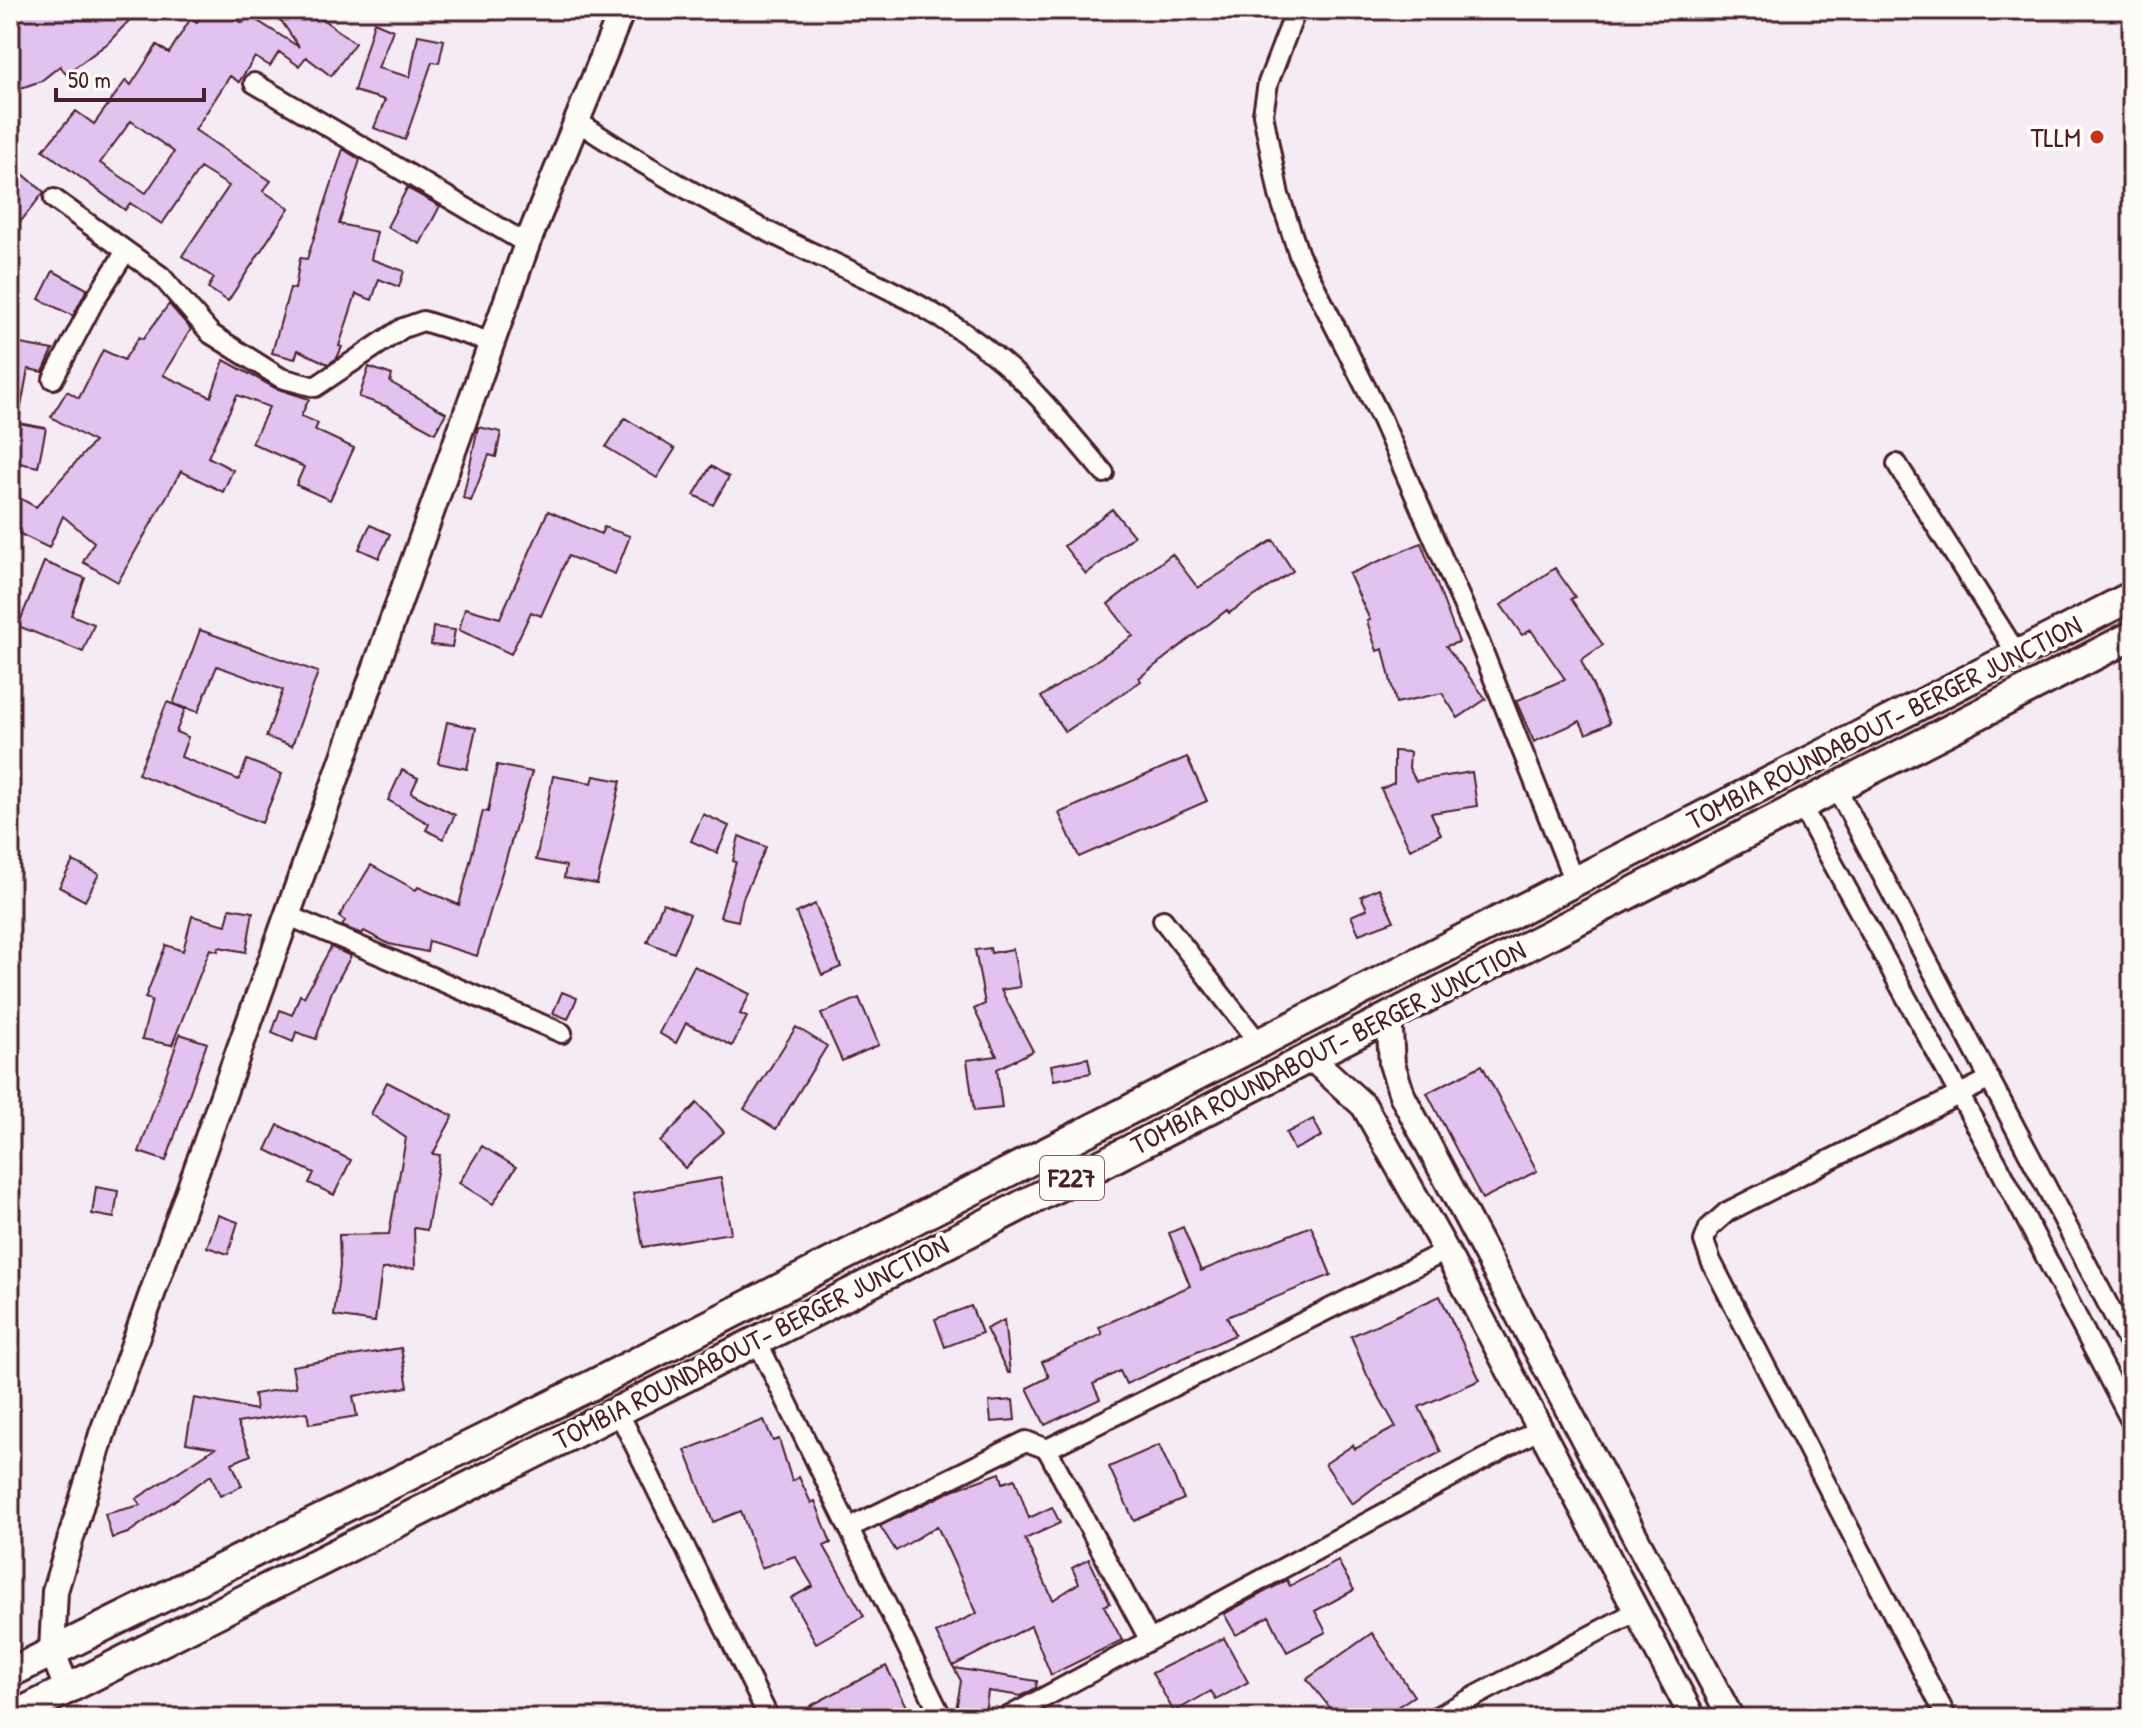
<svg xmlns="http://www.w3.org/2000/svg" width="2142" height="1728" font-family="'Patrick Hand',sans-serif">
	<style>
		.building { fill: #e2c2ef; stroke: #4a1f2b; stroke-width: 2; fill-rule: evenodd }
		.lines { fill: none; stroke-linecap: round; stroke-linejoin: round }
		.street-casing { stroke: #4a1f2b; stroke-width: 24 }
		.secondary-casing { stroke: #4a1f2b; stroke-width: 30 }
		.primary-casing { stroke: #4a1f2b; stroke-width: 34 }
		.street { stroke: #fdfcf7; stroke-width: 18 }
		.secondary { stroke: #fdfcf7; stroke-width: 24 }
		.primary { stroke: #fdfcf7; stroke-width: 28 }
		.poi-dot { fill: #c8321e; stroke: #fdfcf7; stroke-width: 3 }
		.labels { text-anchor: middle; stroke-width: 8; stroke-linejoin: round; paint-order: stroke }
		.shield { fill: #fdfcf7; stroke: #806168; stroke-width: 2 }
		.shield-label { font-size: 26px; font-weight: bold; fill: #4a1f2b }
		.poi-label { font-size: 28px; fill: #4a1f2b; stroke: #fdfcf7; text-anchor: end }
		.street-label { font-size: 28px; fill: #4a1f2b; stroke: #fdfcf7 }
	</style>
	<rect width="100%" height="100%" fill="#f5ebf5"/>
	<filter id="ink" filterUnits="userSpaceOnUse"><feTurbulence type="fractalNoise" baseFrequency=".0125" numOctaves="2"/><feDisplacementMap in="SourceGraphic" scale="16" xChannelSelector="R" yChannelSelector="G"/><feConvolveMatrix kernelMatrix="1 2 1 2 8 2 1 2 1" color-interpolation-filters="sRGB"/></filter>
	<g filter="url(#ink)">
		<path class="building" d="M25,10h114l-31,33 -42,31 -6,-8 -19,15 -23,8 -8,-24v-42z
			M204,10h14l25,13 5,-8 51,32 -25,-37h36l45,33 -24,33 -25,-19 -7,9 -20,-14 -9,14 -15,-9 -16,25 -9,-6 -35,54 76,51 -8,10 26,17 -61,93 -20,-13 6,-10 -32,-22 47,-70 -29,-18 -38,56 -32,-21 -5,7 -82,-60 33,-39 18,13 32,-44 5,5 26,-40 12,8 22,-35 6,4zM131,121l43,31 -28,41 -46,-30z
			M374,22l19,8 -15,38 32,9 8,-42 26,5 -5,23 -7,-1 -27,78 -31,-12 11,-28 -31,-9z
			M343,149l17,11 -21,64 38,8 -6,27 33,12 -5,16 -20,-8 -7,21 -16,-6 -17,52 3,1 -5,11 -9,6 -30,-14 -3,9 -23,-6 18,-65 5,1 5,-31 7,1z
			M10,163l34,29 -34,43z
			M407,188l33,18 -20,38 -33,-17z
			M53,271l34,18 -14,27 -34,-17z
			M169,304l22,25 -28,46 48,22 13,-37 51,28 34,11 -8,17 17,7 -3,7 39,18 -24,52 -34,-15 8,-18 -52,-24 17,-36 -32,-12 -29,62 25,13 -10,22 -42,-21 -63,111 -35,-20 11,-20 -31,-26 -14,32 -39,-19v-36l26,14 58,-65 -43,-25 16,-26 12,7 24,-48 21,10 15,-23 4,2z
			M10,342l43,8 -10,22 -15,-3 -10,54 28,5 -8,39 -28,-6z
			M369,367l23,8 -2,7 56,31 -11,20 -47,-26 -29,-10z
			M625,418l50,31 -18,29 -51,-31z
			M478,427l23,5 -5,25 -7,-2 -18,46 -8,-3z
			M711,466l18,11 -16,28 -19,-10z
			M1112,509l22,27 -48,38 -22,-28z
			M548,511l53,23 3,-7 26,9 -15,38 -47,-18 -27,60 -10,-4 -20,42 -52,-24 6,-22 35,10z
			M370,525l20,9 -11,24 -20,-9z
			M1273,540l20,31 -64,42 -2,-3 -88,68 2,3 -76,51 -24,-35 92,-61 -25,-32 64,-50 26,34z
			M1421,543l38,99 -13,4 40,53 -28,19 -16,-25 -46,10 -13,-54 -6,2 -10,-30 3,-1 -21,-46z
			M44,562l41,16 -14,37 23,9 -11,28 -65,-26z
			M1555,568l20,29 -4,2 32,46 -22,15 29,63 -24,11 -6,-13 -46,21 -18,-41 49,-22 -34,-49 -9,5 -21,-30z
			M433,627l22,3 -3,17 -21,-2z
			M200,630l118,42 -26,74 -26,-9 17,-47 -66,-24 -19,46 -25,-8z
			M167,702l18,7 -9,23 12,5 -7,20 58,23 8,-20 35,14 -20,49 -124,-49z
			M447,722l29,6 -9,41 -29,-6z
			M1394,751l16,1 -1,16 7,13 56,-9 5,34 -46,7 10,21 -31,15 -29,-60 13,-6z
			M1187,757l20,44 -128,56 -20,-44z
			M497,765l35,7 -55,184 -48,-15 -2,11 -38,-8 -25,-13 -2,3 -20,-8 3,-5 -6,-4 32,-52 45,25 2,-3 41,18 24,-94 5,1z
			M402,770l16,8 -7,15 44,22 -12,24 -17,-9 3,-6 -41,-24z
			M553,776l39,7 2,-7 27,5 -24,103 -33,-6 2,-12 -30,-6z
			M703,814l26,12 -12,27 -26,-12z
			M739,836l27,11 -23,51 -5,23 -18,-4 16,-55 -3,-1z
			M73,861l26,13 -14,27 -26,-14z
			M1379,888l15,33 -35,13 -8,-18 16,-7 -6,-13z
			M663,903l27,11 -16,39 -27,-11z
			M815,904l26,63 -19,8 -26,-62z
			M230,908l23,4 -7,40 -27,-5 -1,4 -8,-2 -38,96 -30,-6 10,-39 -7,-2 21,-53 17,6 9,-35 34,9z
			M331,947l20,9 -19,35 -16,48 -20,-7 -3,10 -21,-9 8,-23 12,5 8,-20 4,2z
			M990,948l1,5 22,-4 7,38 -19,3 32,61 -36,18 5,39 -28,3 -7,-51 30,-4 -23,-47 11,-5 -10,-54z
			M694,966l56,28 -10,20 7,3 -15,29 -46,-23 -10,20 -17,-10z
			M562,992l15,6 -9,21 -15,-6z
			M859,998l20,47 -37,16 -21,-47z
			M796,1027l31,19 -51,83 -32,-20z
			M180,1034l27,9 -41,118 -27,-9z
			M1088,1058l3,15 -37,7 -3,-15z
			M1482,1065l55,106 -55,28 -55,-106z
			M387,1082l66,34 -20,38 7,1 -13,75 -13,-2 1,40 -33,1 -7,53 -41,-6 6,-50 -1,-31 50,-1 17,-96 -35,-24z
			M697,1103l27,29 -39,36 -25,-26z
			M1313,1119l9,17 -28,14 -8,-17z
			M278,1125l73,35 -17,35 -25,-12 5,-10 -48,-23z
			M482,1146l34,21 -23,37 -34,-21z
			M721,1178l10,55 -88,14 -10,-54z
			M96,1187l22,4 -4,27 -22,-4z
			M218,1215l20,7 -10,32 -21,-7z
			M1311,1226l20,49 -104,42 8,18 -109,49 -6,-13 -27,13 7,15 -55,26 -18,-37 22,-11 -7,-15 60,-28 -3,-7 91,-41 -21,-53 14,-6 18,44z
			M1440,1296l40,84 -61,27 22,45 -62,32 -27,20 -27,-40 28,-19 2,4 41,-22 -29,-52 -16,-39z
			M971,1306l11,27 -37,14 -10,-28z
			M1004,1320l6,53h-2l-22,-44z
			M401,1348l7,39 -55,9 4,20 -48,8 -2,-12 -70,11 14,32 -19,8 10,23 -22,10 -9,-21 -83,58 -16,5 -7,-24 36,-9 -5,-6 79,-51 -29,-5 8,-45 62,12 -2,-16 42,-7 -4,-21z
			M1013,1400l2,20 -24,2 -2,-20z
			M764,1420l9,21 6,-2 13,42 7,-4 12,26 4,-2 16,42 -7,3 40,70 -48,27 -25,-45 22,-12 -18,-30 -34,12 -20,-57 -28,11 -28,-72z
			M1159,1445l25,54 -50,22 -25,-54z
			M1000,1473l3,10 12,-4 14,39 23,-11 8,16 -35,16 28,61 26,-17 -7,-15 17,-9 21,44 -6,3 18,34 -71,35 -20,-49 -78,40 -17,-33 41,-20 -40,-87 -41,25 -16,-25 73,-36z
			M1338,1561l16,29 -39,21 11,21 -39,20 -18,-36 -33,19 -12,-21 63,-34 3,6z
			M1372,1633l42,63 -34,22h-42l-31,-39z
			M1224,1638l24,44 -32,18 -5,-9 -37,21 -22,-39z
			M886,1666l27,52h-97l-6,-12z
			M954,1668l83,13 -1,7 -15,8 -33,-5 -3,23 -29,-4 5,-29z"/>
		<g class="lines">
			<g class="street-casing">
				<path id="street" d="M1296,10l-28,73 -5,31 16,81 20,60 82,163 97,221 95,240
					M254,83l273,161
					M577,121c59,40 120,75 184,107 82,42 169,72 240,133 38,32 70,74 103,112
					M54,199l72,52
					M53,379l41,-78 32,-50 35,25 50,58 70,44 34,9 88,-59 20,-7 71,22
					M1897,464l120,190
					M1836,787l296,563
					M1801,805l198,362 133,256
					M289,916l273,117
					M1163,920l95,122
					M757,1341l185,377
					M617,1409l152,309
					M1047,1449l399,-198
					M849,1528l177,-87 21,8 102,190
					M1006,1718l534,-289
					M1434,1718l203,-107
					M1947,1718l-236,-457 -7,-20 5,-13 18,-16 263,-133"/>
			</g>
			<g class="secondary-casing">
				<path id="secondary" d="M1389,1015l3,49 10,31 329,623
					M1309,1056l55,50 82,145 247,467
					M67,1688l-15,-37 3,-60 47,-157 425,-1190 95,-234"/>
			</g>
			<g class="primary-casing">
				<path id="primary" d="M10,1673l586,-290 1536,-787
					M10,1718l747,-377 1375,-705"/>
			</g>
			<use href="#street" class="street"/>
			<use href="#secondary" class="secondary"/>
			<use href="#primary" class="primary"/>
		</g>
	</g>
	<circle class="poi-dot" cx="2097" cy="137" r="8"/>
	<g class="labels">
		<rect class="shield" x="1040" y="1156" width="64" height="44" rx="6"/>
		<g class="shield-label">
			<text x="1072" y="1187">F227</text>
		</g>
		<g class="poi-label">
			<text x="2081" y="147">TLLM</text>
		</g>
		<g class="street-label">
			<text transform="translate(1884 722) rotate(-27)" y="10">TOMBIA ROUNDABOUT- BERGER JUNCTION</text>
			<text transform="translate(1328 1047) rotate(-27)" y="10">TOMBIA ROUNDABOUT- BERGER JUNCTION</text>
			<text transform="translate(751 1342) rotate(-27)" y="10">TOMBIA ROUNDABOUT- BERGER JUNCTION</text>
		</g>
	</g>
	<rect width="2142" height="1728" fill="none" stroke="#fdfcf7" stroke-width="40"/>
	<rect x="20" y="20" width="2102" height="1688" fill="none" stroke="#4a1f2b" stroke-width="3" filter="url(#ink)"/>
	<path d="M56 88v12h148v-12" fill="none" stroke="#4a1f2b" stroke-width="4"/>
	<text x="68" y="88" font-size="24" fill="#4a1f2b" stroke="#fdfcf7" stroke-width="6" paint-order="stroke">50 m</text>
</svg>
